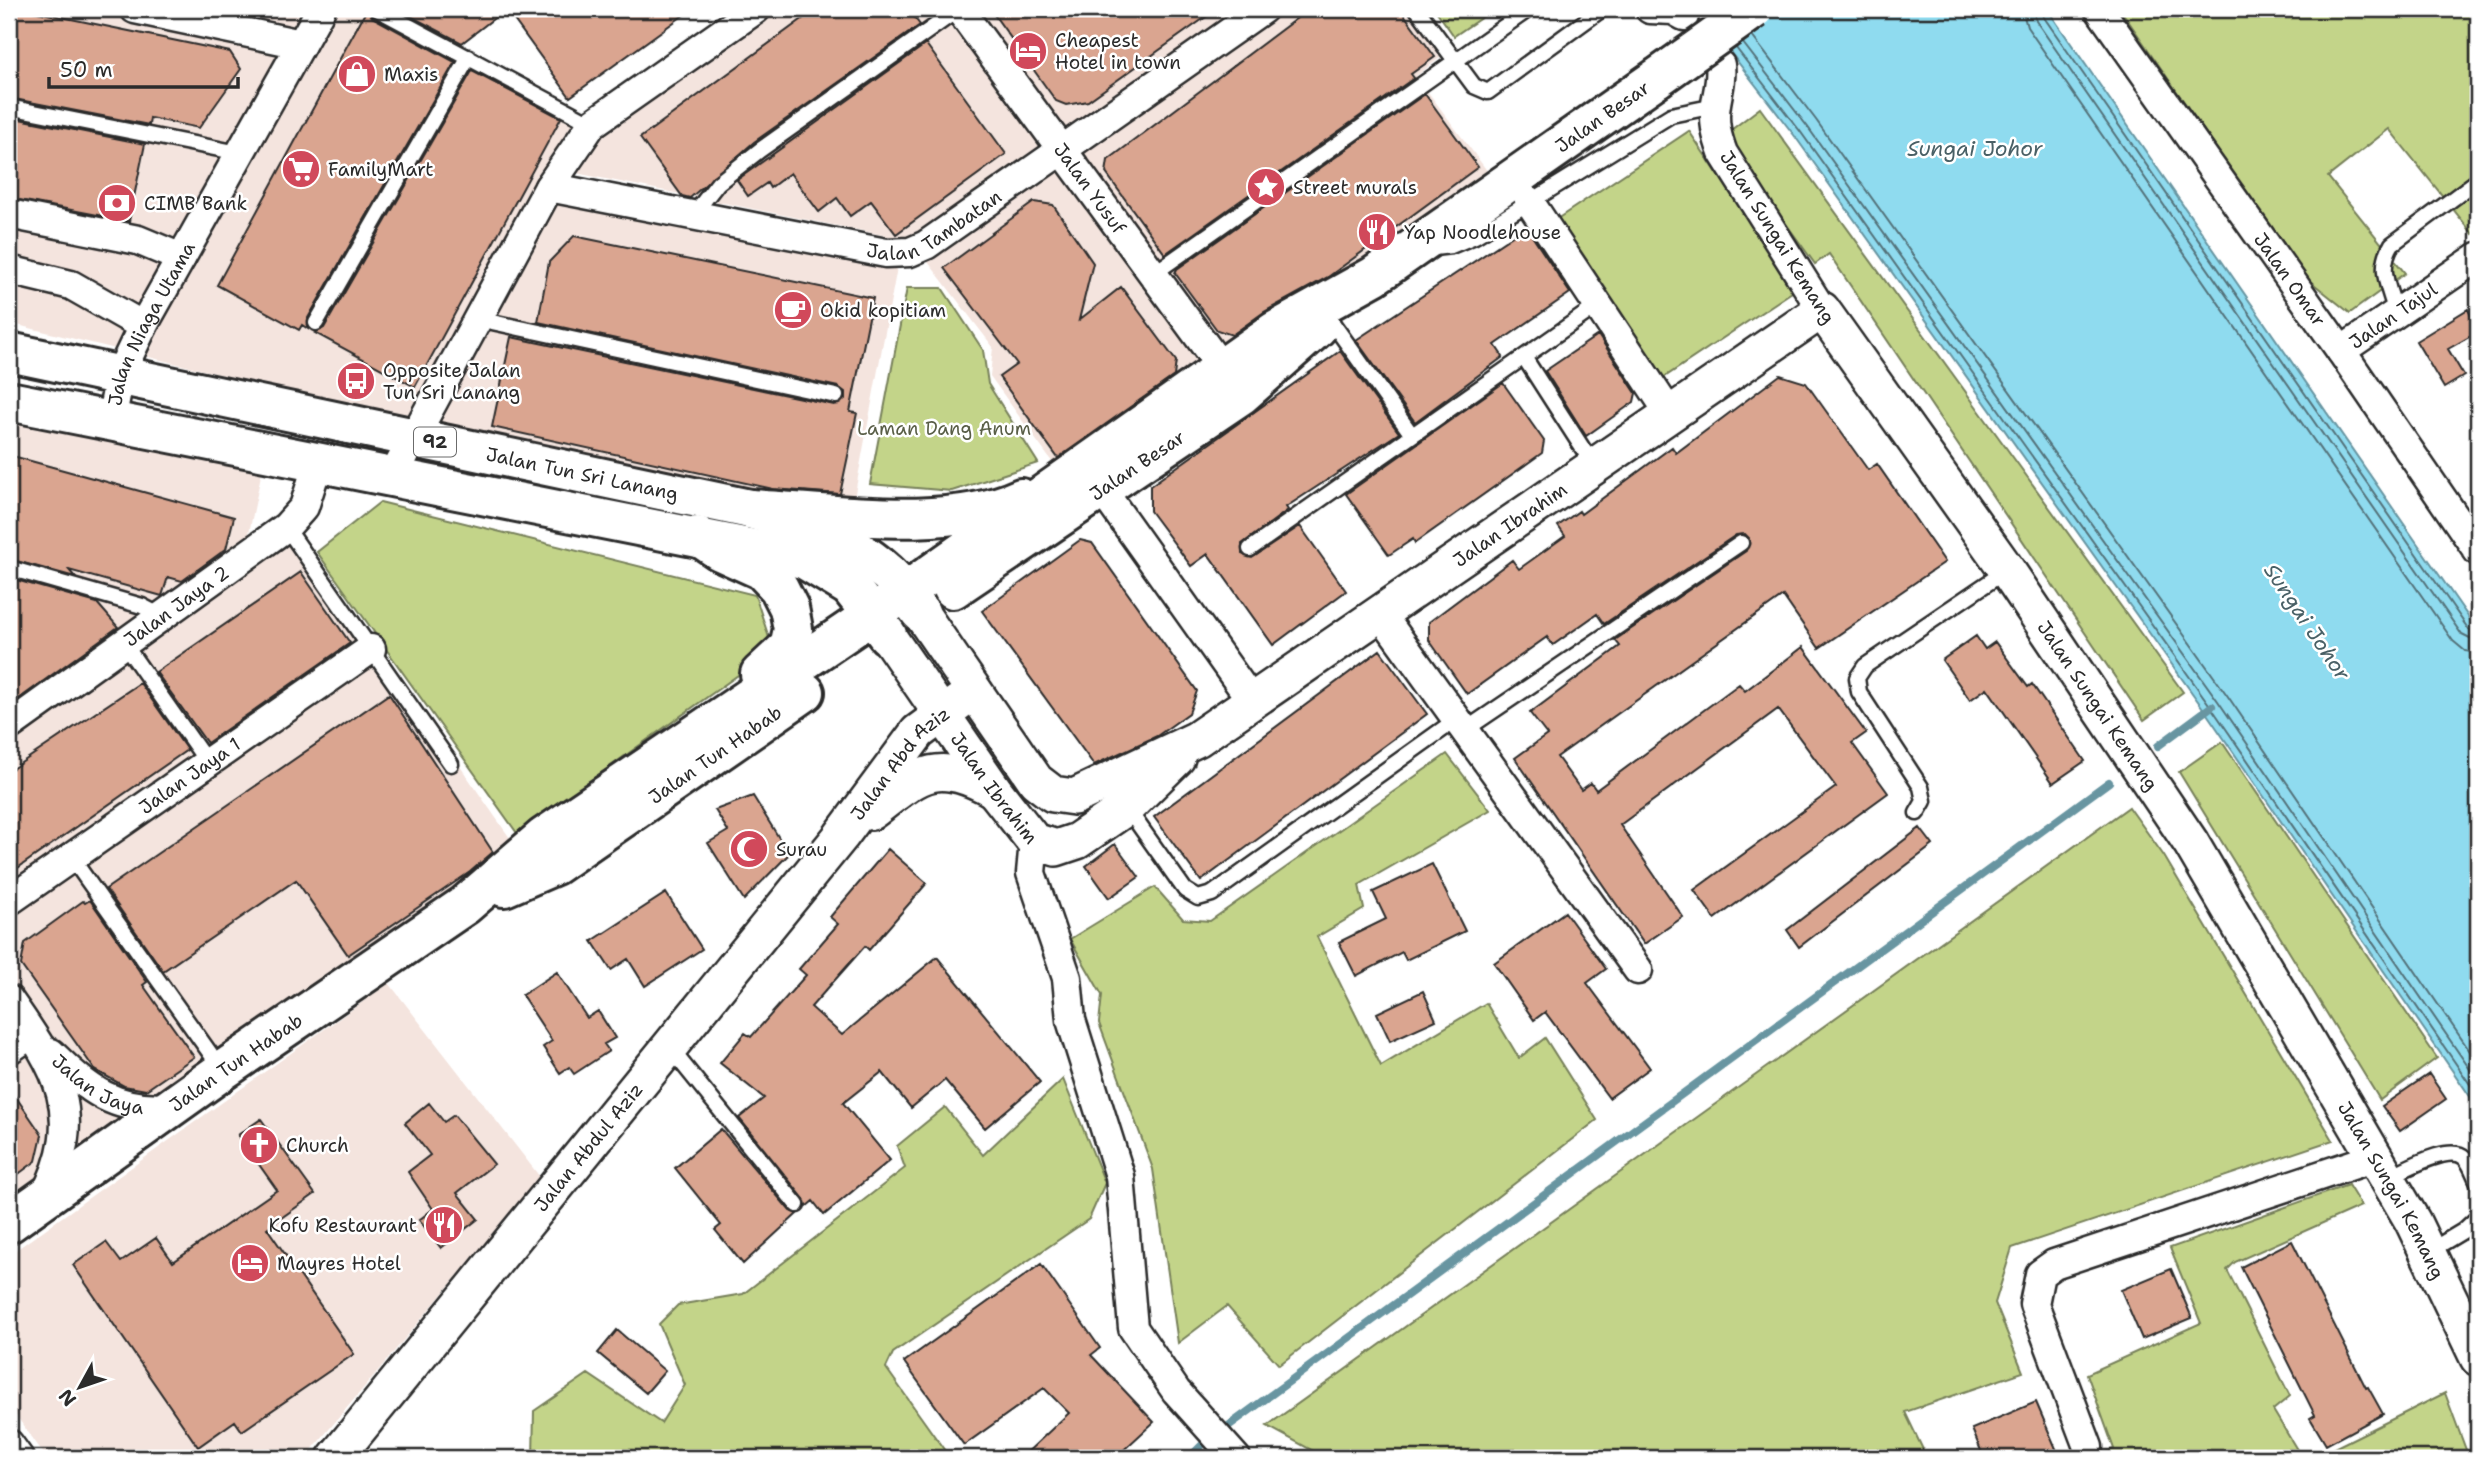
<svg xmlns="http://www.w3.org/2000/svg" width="2487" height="1467" font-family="'Shantell Sans',sans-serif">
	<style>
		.built { fill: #f4e4de }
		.green { fill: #c3d489; stroke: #77805a; stroke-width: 2 }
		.water { fill: #8fdbef; stroke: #6795a1; stroke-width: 2 }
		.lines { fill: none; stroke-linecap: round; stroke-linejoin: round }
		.shore { stroke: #537179; stroke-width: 2 }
		.stream { stroke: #6795a1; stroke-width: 8 }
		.building { fill: #daa590; stroke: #2b2b2b; stroke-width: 2 }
		.service-casing { stroke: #2b2b2b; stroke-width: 19 }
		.minor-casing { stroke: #2b2b2b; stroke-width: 33 }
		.tertiary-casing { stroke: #2b2b2b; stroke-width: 40 }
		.primary-casing { stroke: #2b2b2b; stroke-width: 44 }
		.trunk-casing { stroke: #2b2b2b; stroke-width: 44 }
		.service { stroke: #fff; stroke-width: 14 }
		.minor { stroke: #fff; stroke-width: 28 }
		.tertiary { stroke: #fff; stroke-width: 35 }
		.primary { stroke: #fff; stroke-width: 38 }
		.trunk { stroke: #fff; stroke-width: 38 }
		.trunk-bridge-casing { stroke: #2b2b2b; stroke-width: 44; stroke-linecap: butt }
		.trunk-bridge { stroke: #fff; stroke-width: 38 }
		.labels { text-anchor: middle; stroke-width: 5; stroke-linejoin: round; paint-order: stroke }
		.shield { fill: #fff; stroke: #6b6b6b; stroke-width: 2 }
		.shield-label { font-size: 18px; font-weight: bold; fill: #2b2b2b }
		.poi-label { font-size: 19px; fill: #2b2b2b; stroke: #fff; text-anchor: start }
		.street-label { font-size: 19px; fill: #2b2b2b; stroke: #fff }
		.park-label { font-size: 19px; fill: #595e47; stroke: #fff }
		.water-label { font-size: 21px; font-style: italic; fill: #496066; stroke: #fff }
	</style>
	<rect width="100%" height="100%" fill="#fff"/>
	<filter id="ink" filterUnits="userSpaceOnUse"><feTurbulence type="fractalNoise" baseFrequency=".0143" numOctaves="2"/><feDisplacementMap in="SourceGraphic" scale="14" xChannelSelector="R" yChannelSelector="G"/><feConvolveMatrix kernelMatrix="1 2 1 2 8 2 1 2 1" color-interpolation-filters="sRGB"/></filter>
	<g filter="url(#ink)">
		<path class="built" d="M9,9h379l202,107 -45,61 356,69 -48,258 -81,-5 -339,-73 -424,-103z
			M754,9h670l28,40 -36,27 72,96 -152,108 -281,186 -65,-90 3,-29 -81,-106 -341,-69 29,-44z
			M9,421l253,49 -15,73 -238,170z
			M297,532l215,309 -58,50 -445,309v-464z
			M389,983l151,194 -235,281h-258l-38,-52v-151z"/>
		<path class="green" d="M1435,9h59l-40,27z
			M2120,9h358v221l-5,4 -84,-105 -61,48 77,96 -55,40 -45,-36z
			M1760,108l423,584 -39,28 -315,-466 -14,10 -85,-118 1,-16z
			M1689,131l106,159 -132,88 -106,-159z
			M907,288h35l41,62 5,34 50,79 -86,28 -82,-7z
			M380,502l375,93 18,55 -256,183 -200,-281z
			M2222,742l215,316 -57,42 -201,-328z
			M1447,754l43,56 -131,75 5,24 -47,28 64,129 105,-63 33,55 26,-20 52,82 -318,245 -52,-59 -49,37 -25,-174 -54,-146 3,-28 -32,-56 85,-52 28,32 27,2z
			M2129,807l35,49 169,284 -321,108 -17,55 28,69 -118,40 22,46h-601l-59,-32z
			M1063,1079l42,104 -16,36 -196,134 -7,15 64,90h-417l1,-47 54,-37 73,49 24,-38 -26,-61 19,-19 65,-11 162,-126 -8,-22 48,-39 38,48z
			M2348,1185l13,21 -126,56 -8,8 63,126 -17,14 29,48h-212l24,-9 -27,-75 114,-51 -31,-75z
			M2445,1393l24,65h-155z"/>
		<path class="water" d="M1697,9h350l431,622v477l-273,-397 -411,-576z"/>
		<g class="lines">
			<path class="shore" d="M2022,9l5,18 426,614 12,10 13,2
				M2033,9l3,12 426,614 16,8
				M2042,9l1,7 426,614 9,4
				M1752,36l64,84 411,575 251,368
				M1743,43l64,83 411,575 260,380
				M1736,48l64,83 411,576 267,389"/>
			<path class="stream" d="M2158,746l54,-40
				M1227,1427l882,-645
				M1189,1458l12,-12"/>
		</g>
		<path class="building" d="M9,9h14l207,43 11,17 -42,59 -49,-10 -1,7 -140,-27z
			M367,9l5,8 83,45 -147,256v11l-6,-4 -3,5 -82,-45z
			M397,9h295l-122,88 -64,-88 -44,34z
			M816,9h92l12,16 -166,117 -64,56 -8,-2 -42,-58z
			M990,9h227l-129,92 -22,4 -10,-4z
			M1309,9h91l35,48 -24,17 3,4 -249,176 -59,-81 2,-13z
			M926,44l80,110 -110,80 -25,-33 -21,15 -13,-18 -18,14 -29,-39 -20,15 -3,-5 -19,13 -11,-16z
			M472,71l89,47 -146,269 -100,-54 9,-5z
			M1425,94l53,73 -150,110 -64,35 -32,23 -15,-5 -42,-57 2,-4z
			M9,117l136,27 -16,77 -120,-23z
			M1034,202l19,3 40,58 -14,57 42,-33 55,74 -2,15 -116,82 -59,-81 18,-13 -73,-96z
			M1526,227l44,66 -75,52 8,12 -88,65 -59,-82z
			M574,236l299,62 -23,114 7,1 -17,81 -67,-5 -281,-62 19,-90 323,68 11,-6v-7l-7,-5 -300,-65 11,-60z
			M2468,309l10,23 -30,17 16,27 -20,12 -28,-47z
			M1598,335l38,58 -2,9 -48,34 -41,-65z
			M1340,351l59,82 -113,74 2,3 -46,34v10l10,4 48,-32 46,65 -73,54 -65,-91 -17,12 -41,-55v-25z
			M1780,375l26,8 62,87 9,-6 68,98 -126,86 -36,-52 -226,161 24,33 10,-7 5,7 143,-106 6,7 58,-44 63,86 -14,10 36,50 -173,126 -21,-29 142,-103 -58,-78 -158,116 63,92 -39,27 -129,-186 32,-23 -17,-22 90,-67 -5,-6 131,-89 3,-13 -4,-4 -9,1 -132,89 -7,-10 -44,31 -6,-8 -80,57 -38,-54v-18l83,-62 7,9 46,-33 -7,-10 21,-15 2,3 91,-67 4,6z
			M1503,383l41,58 -2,12 -127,90 -2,-4 -24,16 -43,-61z
			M9,455l225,62 -8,32 -44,32 -14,-4 -6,19 -93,-26 6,7 -66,-18z
			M1080,540l12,3 105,148 -8,22 -32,23 -63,29 -112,-154z
			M301,572l49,71 -143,100 -51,-71z
			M9,578l88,25 21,24 -109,79z
			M1976,636l9,13 10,-7 33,45 4,-3 53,77 -32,22 -66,-95 -17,12 -28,-40z
			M1380,650l47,64 -226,167 -47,-64z
			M140,683l47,67 -178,124v-103z
			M389,694l104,158 -23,20 -122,83 -52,-75 -133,91 -57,-82z
			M753,796l36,58 -45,46 -36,-57 20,-12 -13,-21z
			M1920,828l13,17 -134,102 -12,-17z
			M1115,844l24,33 -30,21 -23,-32z
			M888,849l39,34 -58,67 -4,-4 -54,61 31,28 95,-78 103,125 -55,46 -40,-48 -34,28 -29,-36 -39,31 47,57 -66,55 -11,-14 -7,6 -2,-8 -65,-81 25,-20 -44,-35 25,-30 6,4 55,-62 -7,-6 39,-45 -8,-7z
			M1432,864l33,67 -59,29 -4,-8 -46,24 -17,-34 47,-23 -13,-27z
			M666,893l36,56 -57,37 -17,-27 -17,11 -19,-29z
			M90,900l57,82 -4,3 51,72 -48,33 -22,-4 -29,-16 -74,-105 4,-22 58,-42 2,2z
			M1565,912l41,57 -19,14 63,85 -41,30 -64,-86 -11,8 -40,-57z
			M557,972l30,46 11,-7 17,27 -11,6 5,7 -35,23 -5,-7 -9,6 -17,-26 9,-6 -30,-46z
			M1423,991l13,29 -46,21 -13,-28z
			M2429,1074l17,25 -46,32 -18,-25z
			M9,1087l33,48 -6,26 -27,20z
			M429,1103l15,19 10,-7 40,49 -37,29 21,26 -37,29 -22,-28 14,-11 -25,-37 22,-17 -25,-32z
			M261,1119l54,75 -48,34 87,126 -112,77 -7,-10 -37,26 -125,-182 33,-23 15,20 35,-24 17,24 104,-72 -39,-55z
			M721,1129l69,82 7,3 -54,50 -28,-34 6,-5 -46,-57z
			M2292,1241l74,147 2,-1 15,27 -57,31 -16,-27 5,-3 -74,-148z
			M1041,1264l59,84 -9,7 63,67 -39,36h-94l48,-45 -25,-25 -80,57 -60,-83z
			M2171,1269l21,49 -50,21 -21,-49z
			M617,1330l48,41 -19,22 -48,-40z
			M2036,1402l24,56h-76l-12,-29z"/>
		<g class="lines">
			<g class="service-casing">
				<path id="service" d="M377,9l215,115
					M1417,9l57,77 14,6 114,-83
					M9,107l230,46
					M693,215l25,-32 42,-33 199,-141
					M1434,248l17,-2 24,-10 196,-121 44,-9
					M1153,274l376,-265
					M2396,313c-7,-26 -19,-44 -4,-69l86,-64
					M1329,318l83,117
					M478,319l358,77
					M316,323l153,-266
					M1524,357l70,109
					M286,527l165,237
					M1250,549l348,-244
					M9,568l133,38 21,11
					M125,645l82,117
					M1465,730l276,-187
					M1127,808l58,82 13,8 14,-4 245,-175
					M1917,813l7,-12 -3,-14 -62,-95 -2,-14 8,-12 142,-96
					M71,857l151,213
					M670,1048l127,157
					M9,1058l27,-19
					M2388,1177c17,-7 62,-34 77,-19 6,6 9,17 13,24
					M2428,1252l35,-21 15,-14"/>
			</g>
			<g class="minor-casing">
				<g id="minor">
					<path d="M135,9l166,35"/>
					<path id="s1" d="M959,9l273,373"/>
					<path d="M1650,9l23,1 11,6"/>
					<path id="s2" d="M2099,9l242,342 137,200"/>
					<path d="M1720,65c2,14 -2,25 -4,39 -3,18 1,33 7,49l99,157"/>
					<path id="s3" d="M549,187l337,66 24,-1 16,-7 337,-236"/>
					<path d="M1529,201l141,213"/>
					<path d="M9,214l129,26 43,18"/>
					<path d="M9,270l62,15 72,41"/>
					<path id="s4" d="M2341,351l137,-94"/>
					<path id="s5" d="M111,422l9,-48 23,-48 178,-317"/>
					<path d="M393,476l156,-289 43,-63 164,-115"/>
					<path d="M1102,490l150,211"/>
					<path d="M1380,613l258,357"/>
					<path id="s6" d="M9,726l277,-199 18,-20 14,-44"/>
					<path d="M1034,841l-3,32 36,105 4,42 49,156 13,152 43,63 60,67"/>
					<path id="s7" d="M9,901l362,-252"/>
					<path d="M9,1000c49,70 78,114 35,197"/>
					<path id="s8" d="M51,1053c38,37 64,59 120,54"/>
					<path d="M9,1444l10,14"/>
					<path d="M2088,1447l-54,-143 6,-30 14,-10 322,-107"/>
				</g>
			</g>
			<g class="tertiary-casing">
				<g id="tertiary">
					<path id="s9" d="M920,612l116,169 17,13 21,3 123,-58 625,-429 185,260 184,273 222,379 65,136"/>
					<path id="s10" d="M887,635l107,155 40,51 22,7 21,-7 50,-34 50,-49"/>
					<path d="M871,812c49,-38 64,-55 123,-22"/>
					<path id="s11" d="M335,1458l506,-622 77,-104 56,-41"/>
				</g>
			</g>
			<g class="primary-casing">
				<g id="primary">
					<path id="s12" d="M9,352l741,157c48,14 96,27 134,61 14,11 25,28 36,42"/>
					<path d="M9,401l795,158 46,28 37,48"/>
				</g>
			</g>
			<g class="trunk-casing">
				<g id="trunk">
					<path d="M750,509c80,4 198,23 271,-11"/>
					<path d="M698,536l22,15 42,19 17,18 10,20 4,21 -4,18 -29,27"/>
					<path id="s13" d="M953,589l288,-194 77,-68"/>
					<path id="s14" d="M504,887l51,-22 250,-173"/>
					<path id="s15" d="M9,1223l213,-152 243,-166 79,-68 360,-244 371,-262 99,-55 283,-198"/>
				</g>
			</g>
			<use href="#service" class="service"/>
			<use href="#minor" class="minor"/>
			<use href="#tertiary" class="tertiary"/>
			<use href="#primary" class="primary"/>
			<use href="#trunk" class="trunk"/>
			<g class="trunk-bridge-casing">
				<path id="trunk-bridge" d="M1657,78l97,-69"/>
			</g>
			<use href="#trunk-bridge" class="trunk-bridge"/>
		</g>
	</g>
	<defs>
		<g id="hotel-disc" transform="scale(2.0125)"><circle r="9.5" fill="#d1495b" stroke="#fff"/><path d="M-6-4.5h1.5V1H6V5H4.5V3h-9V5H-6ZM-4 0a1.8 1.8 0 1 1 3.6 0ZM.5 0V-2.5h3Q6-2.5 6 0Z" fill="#fff"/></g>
		<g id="shop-disc" transform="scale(2.0125)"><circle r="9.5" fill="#d1495b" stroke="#fff"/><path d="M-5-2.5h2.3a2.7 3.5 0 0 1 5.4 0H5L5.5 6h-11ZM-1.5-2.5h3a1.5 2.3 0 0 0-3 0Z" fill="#fff"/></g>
		<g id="supermarket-disc" transform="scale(2.0125)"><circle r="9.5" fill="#d1495b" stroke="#fff"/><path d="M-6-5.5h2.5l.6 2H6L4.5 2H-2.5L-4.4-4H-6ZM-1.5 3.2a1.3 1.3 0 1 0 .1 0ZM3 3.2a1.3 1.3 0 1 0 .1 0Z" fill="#fff"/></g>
		<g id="sight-disc" transform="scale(2.0125)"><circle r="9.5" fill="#d1495b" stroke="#fff"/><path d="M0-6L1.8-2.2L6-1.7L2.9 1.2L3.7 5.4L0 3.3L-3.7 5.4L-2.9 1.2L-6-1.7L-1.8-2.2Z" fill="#fff"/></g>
		<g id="bank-disc" transform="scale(2.0125)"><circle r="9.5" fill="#d1495b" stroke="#fff"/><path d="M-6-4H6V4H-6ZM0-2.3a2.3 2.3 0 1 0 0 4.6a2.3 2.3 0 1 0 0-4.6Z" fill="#fff"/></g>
		<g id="restaurant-disc" transform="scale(2.0125)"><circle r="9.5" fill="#d1495b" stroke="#fff"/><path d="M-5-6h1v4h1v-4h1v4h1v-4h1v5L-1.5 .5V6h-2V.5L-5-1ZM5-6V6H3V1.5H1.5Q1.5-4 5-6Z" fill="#fff"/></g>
		<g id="cafe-disc" transform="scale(2.0125)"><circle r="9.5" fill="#d1495b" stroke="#fff"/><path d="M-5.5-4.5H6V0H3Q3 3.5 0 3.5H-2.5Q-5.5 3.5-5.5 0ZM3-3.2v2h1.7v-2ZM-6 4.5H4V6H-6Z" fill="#fff"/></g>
		<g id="bus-disc" transform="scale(2.0125)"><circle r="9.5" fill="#d1495b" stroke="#fff"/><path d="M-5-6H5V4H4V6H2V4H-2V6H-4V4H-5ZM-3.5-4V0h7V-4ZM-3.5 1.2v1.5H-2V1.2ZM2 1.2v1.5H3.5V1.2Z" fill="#fff"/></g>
		<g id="mosque-disc" transform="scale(2.0125)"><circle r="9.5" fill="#d1495b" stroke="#fff"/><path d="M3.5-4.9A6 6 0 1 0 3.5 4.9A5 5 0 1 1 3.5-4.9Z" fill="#fff"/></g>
		<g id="church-disc" transform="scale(2.0125)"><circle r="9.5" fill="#d1495b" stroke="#fff"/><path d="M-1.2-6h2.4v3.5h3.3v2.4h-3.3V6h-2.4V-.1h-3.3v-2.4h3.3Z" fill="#fff"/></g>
	</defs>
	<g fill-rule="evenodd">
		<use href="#hotel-disc" x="1028" y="51"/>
		<use href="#shop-disc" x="357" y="74"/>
		<use href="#supermarket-disc" x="301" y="169"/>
		<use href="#sight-disc" x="1266" y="187"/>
		<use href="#bank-disc" x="117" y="203"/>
		<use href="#restaurant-disc" x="1377" y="232"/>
		<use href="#cafe-disc" x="793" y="310"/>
		<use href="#bus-disc" x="356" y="381"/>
		<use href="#mosque-disc" x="749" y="849"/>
		<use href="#church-disc" x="259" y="1145"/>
		<use href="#restaurant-disc" x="444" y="1225"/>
		<use href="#hotel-disc" x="250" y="1263"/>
	</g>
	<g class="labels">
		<rect class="shield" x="414" y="427.5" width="42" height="29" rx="5"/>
		<g class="shield-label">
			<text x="435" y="448">92</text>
		</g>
		<g class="poi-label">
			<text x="1055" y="47">Cheapest<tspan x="1055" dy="22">Hotel in town</tspan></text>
			<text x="384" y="81">Maxis</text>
			<text x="328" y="176">FamilyMart</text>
			<text x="1293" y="194">Street murals</text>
			<text x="144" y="210">CIMB Bank</text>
			<text x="1404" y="239">Yap Noodlehouse</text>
			<text x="820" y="317">Okid kopitiam</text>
			<text x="383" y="377">Opposite Jalan<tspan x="383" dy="22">Tun Sri Lanang</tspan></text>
			<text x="776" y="856">Surau</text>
			<text x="286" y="1152">Church</text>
			<text x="417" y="1232" text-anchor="end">Kofu Restaurant</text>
			<text x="277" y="1270">Mayres Hotel</text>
		</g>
		<g class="street-label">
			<text dy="7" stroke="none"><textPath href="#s15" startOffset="1941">Jalan Besar</textPath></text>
			<text dy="7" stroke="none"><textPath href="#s1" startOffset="222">Jalan Yusuf</textPath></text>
			<text dy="7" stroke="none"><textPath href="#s3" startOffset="399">Jalan Tambatan</textPath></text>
			<text transform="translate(1778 237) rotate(58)" y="7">Jalan Sungai Kemang</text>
			<text dy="7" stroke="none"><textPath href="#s2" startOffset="331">Jalan Omar</textPath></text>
			<text dy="7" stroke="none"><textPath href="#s4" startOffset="63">Jalan Tajul</textPath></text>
			<text dy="7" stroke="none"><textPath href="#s5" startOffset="107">Jalan Niaga Utama</textPath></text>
			<text dy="7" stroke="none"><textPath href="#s13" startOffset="222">Jalan Besar</textPath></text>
			<text dy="7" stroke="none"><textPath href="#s12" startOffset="586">Jalan Tun Sri Lanang</textPath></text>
			<text dy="7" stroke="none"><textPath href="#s9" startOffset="763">Jalan Ibrahim</textPath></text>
			<text dy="7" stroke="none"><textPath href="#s6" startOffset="206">Jalan Jaya 2</textPath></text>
			<text dy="7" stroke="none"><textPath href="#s9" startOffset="1624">Jalan Sungai Kemang</textPath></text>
			<text dy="7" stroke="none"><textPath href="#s14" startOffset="250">Jalan Tun Habab</textPath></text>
			<text dy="7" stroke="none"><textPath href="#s11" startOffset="896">Jalan Abd Aziz</textPath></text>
			<text dy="7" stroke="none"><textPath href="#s7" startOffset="220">Jalan Jaya 1</textPath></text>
			<text dy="7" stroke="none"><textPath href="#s10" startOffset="187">Jalan Ibrahim</textPath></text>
			<text dy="7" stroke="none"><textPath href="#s15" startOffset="278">Jalan Tun Habab</textPath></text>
			<text dy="7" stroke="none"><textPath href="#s8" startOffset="58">Jalan Jaya</textPath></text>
			<text dy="7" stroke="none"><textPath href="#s11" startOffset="401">Jalan Abdul Aziz</textPath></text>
			<text dy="7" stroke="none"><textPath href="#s9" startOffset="2191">Jalan Sungai Kemang</textPath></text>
		</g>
		<g class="park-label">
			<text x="944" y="435">Laman Dang Anum</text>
		</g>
		<g class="water-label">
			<text x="1975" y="156">Sungai Johor</text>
			<text transform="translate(2307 622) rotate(56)" y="7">Sungai Johor</text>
		</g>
	</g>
	<rect width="2487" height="1467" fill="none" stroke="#fff" stroke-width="35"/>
	<rect x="18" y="18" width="2452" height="1432" fill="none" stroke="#2b2b2b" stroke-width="2.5" filter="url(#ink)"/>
	<g transform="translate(80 1387) rotate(230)" stroke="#ffffff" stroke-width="5" paint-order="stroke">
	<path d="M0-5L12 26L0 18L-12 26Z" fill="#2b2b2b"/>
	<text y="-10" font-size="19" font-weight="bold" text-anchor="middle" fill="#2b2b2b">N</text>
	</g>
	<path d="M49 77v10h189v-10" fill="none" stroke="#2b2b2b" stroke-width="3.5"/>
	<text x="60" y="77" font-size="21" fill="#2b2b2b" stroke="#ffffff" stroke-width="5" paint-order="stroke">50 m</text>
</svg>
